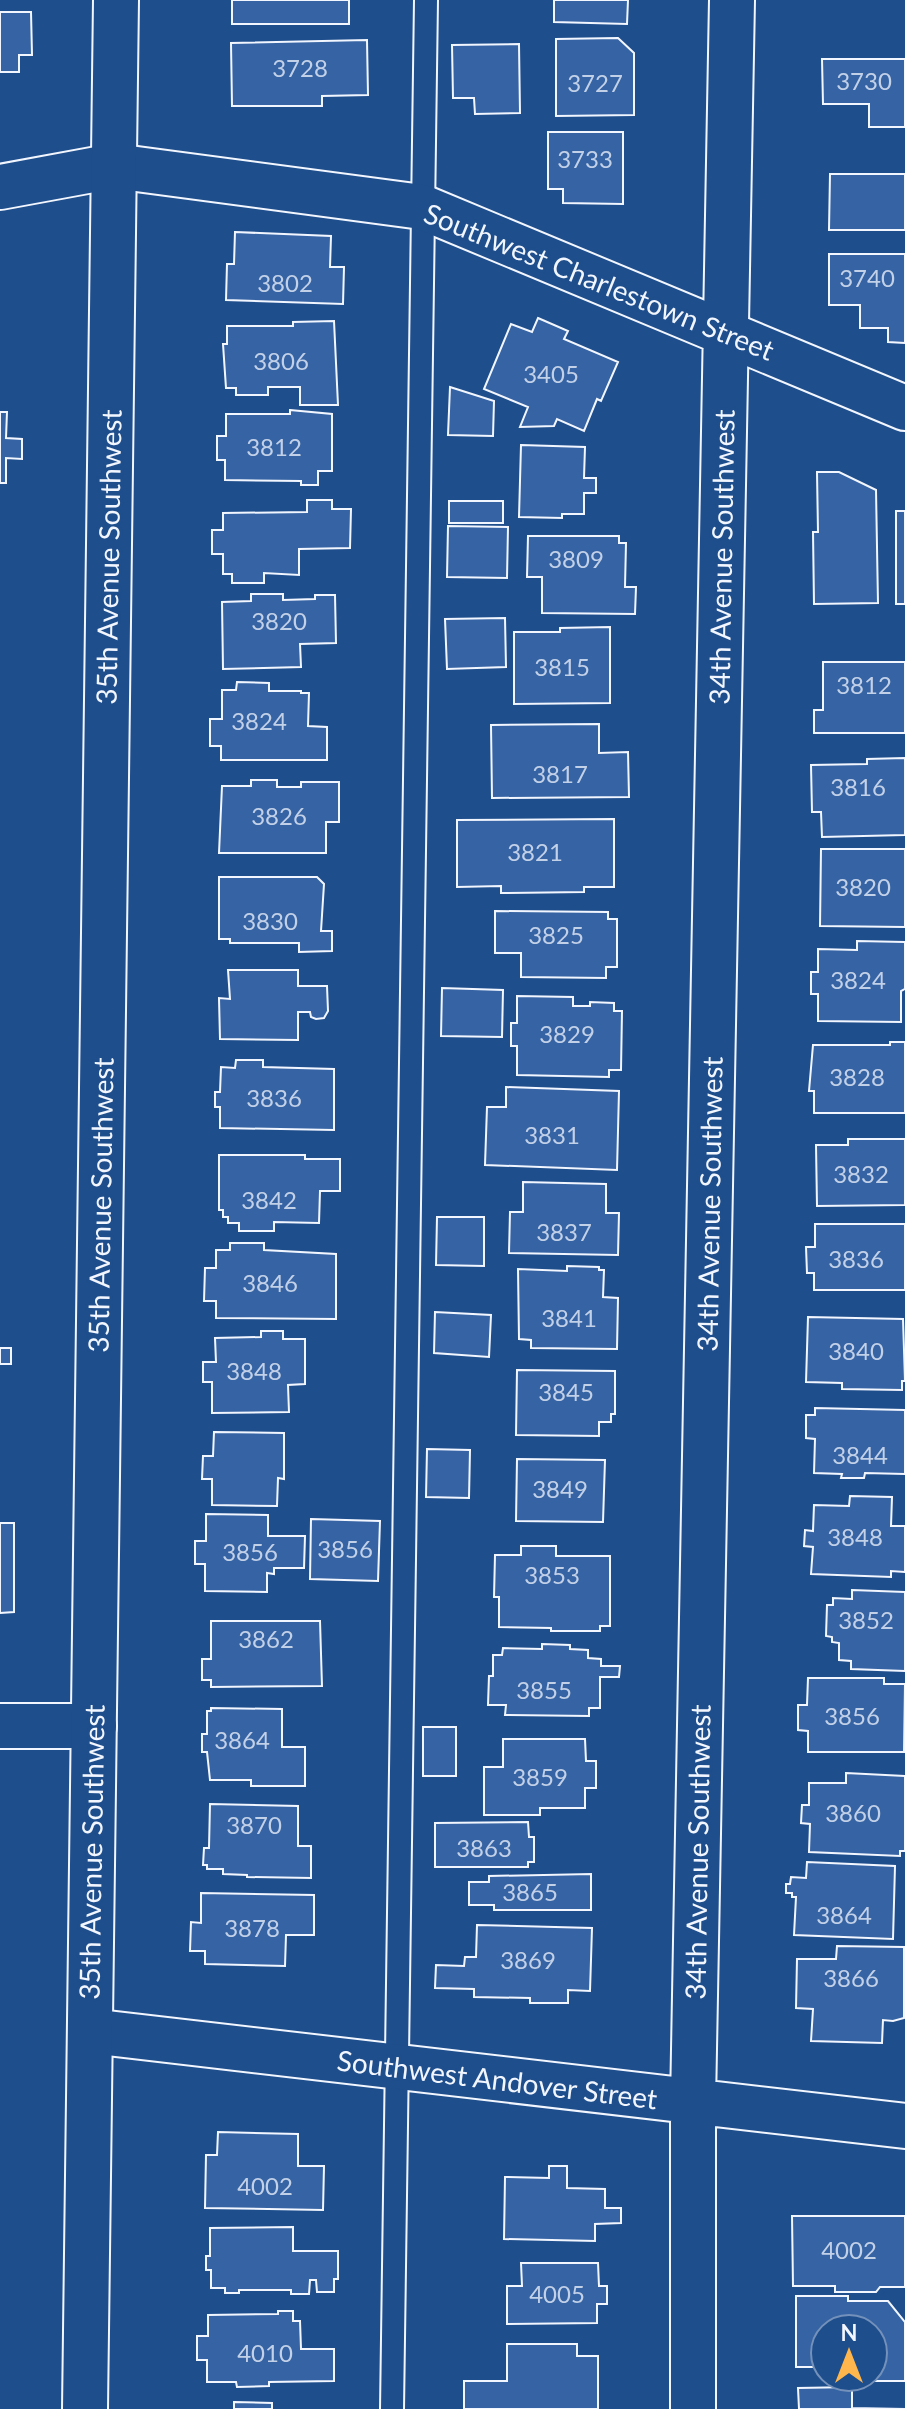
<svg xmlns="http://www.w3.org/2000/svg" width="905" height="2409" font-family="Lato,sans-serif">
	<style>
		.building { fill: #3563a3; stroke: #f2f6ff; stroke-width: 2 }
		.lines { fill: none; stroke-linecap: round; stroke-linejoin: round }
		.lane-casing { stroke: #f2f6ff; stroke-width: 26 }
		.street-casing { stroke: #f2f6ff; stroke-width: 48 }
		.secondary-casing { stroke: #f2f6ff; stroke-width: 48 }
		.lane { stroke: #1f4e8c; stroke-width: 22 }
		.street { stroke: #1f4e8c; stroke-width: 44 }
		.secondary { stroke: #1f4e8c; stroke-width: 44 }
		.labels { text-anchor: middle; stroke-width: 6; stroke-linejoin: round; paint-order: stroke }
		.number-label { font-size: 24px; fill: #c3d1e8 }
		.street-label { font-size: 28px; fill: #f2f6ff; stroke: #1f4e8c }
	</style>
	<rect width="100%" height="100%" fill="#1f4e8c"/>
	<path class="building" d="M232,0h117v24h-117z
		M554,0h74l-1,24 -73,-2z
		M0,12h31l1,43h-13v17h-19z
		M618,38l16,15v62l-78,1v-77z
		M367,40l1,55 -46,1v10h-90l-1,-63z
		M519,44l1,69 -45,1 -1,-16h-21l-1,-53z
		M822,59h83v68h-36v-23h-46z
		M548,132h75v72l-60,-1v-14h-15z
		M830,174h75v56h-76z
		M235,232l96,4 -1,31h14l-1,37 -117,-4 1,-36h7z
		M829,254h76v89l-17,-1v-14h-28v-23h-31z
		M538,318l30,13 -4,8 54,23 -17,39 -4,-2 -13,32 -27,-12 -3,7 -34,1 8,-20 -44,-18 27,-65 21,8z
		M334,321l4,84h-38v-18h-32v8h-32v-7h-10l-3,-44h4v-18h66v-4z
		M450,387l44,14 -1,35 -45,-1z
		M290,410l42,4v57h-14v14h-17v-4l-76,-1v-20h-8v-24h9v-22h64z
		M0,412h7l-1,26 16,1v20l-16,-1v25h-6z
		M521,445l64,2 -1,31h12v15h-12v21h-22v4l-43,-1z
		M817,472h22l37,18 2,113 -64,1 -1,-72h5z
		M307,500h25v9h19l-1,39 -51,1v26l-35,-2v10h-32v-9h-9v-20h-11v-24h11v-17l84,-1z
		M449,501h54v22h-54z
		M896,511h9v93h-9z
		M448,526l60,1 -1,51 -60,-1z
		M528,536h91v7h7l-1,44h11l-1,27 -93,-1v-36h-15z
		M251,594h32v6l32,-1v-4h20l1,48 -36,1 1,23 -78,2 -1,-67 29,-1z
		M505,618l1,49 -59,2 -2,-50z
		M610,627v76l-96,1v-72h46v-4z
		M823,662h82v71h-91v-23h9z
		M237,682l32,1v8h32v2h8l-1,33 19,1v33h-106v-14h-11v-27h12v-29h14z
		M599,724v29l29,-1 1,45 -137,1 -1,-73z
		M905,758v77l-83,2 -1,-25h-9l-1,-47 56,-1v-5z
		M251,780h26v7h24v-5h38v40h-13v31h-107l3,-67h29z
		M614,819v68h-30v5l-83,1v-7l-44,1v-67z
		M821,849h84v78l-85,-1z
		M219,877h98l7,7 -3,47h11v20l-33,1v-9h-69v-4h-11z
		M495,911l113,1v7h9v48h-11v11l-85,-1v-24h-26z
		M857,941l48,1v47l-4,2v31l-83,-1v-27h-7v-22h7v-23l39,1z
		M228,970h70v16h29l1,25 -4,7 -8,1 -5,-2 -1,-5h-12v28l-78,-1 -1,-41 11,1z
		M442,988l61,2 -1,47 -61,-1z
		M517,996l56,1v9h17v-4l24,1v8h8l-1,59h-12v7l-92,-2v-29h-6v-23h6z
		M890,1042h15v71h-91v-22h-5l4,-46h77z
		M236,1060h27v7l71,2v61l-114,-2v-21h-5v-15h5l1,-25 14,1z
		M506,1087l113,4 -2,79 -132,-5 2,-58h19z
		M848,1139h57v66l-88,1 -1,-61h32z
		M219,1155h86v4h35v32h-20l-1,32 -45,-1v9h-35v-8h-11v-6h-5v-7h-4z
		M523,1182l83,2v29h13l-1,42 -109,-2 1,-41h13z
		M437,1217h47v49l-48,-1z
		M815,1224h90v66h-91v-17h-7l-1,-26h9z
		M230,1243h34v7l72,4v65l-120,-1v-17h-12l1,-33h11v-18h14z
		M567,1266l32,1v3h5l-1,27 15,1 -1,51 -86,-1v-8l-12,-1 -1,-70 49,2z
		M435,1312l56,3 -2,42 -55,-4z
		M808,1317l95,2 2,62h-3v9l-60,-1v-6l-36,-1z
		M261,1331h22v8h22v45l-17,1 1,27 -77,1v-31h-9v-20h13l-1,-24 46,-1z
		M0,1348h11v16h-11z
		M517,1370l98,1v43h-4v8h-12v14l-83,-1z
		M815,1408l90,2v64l-40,-1 -1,5h-23l1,-4 -28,-1 1,-34 -9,-1v-23h9z
		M214,1432l70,1v46l-6,-1 -1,28 -65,-1v-26h-10l1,-23h10z
		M427,1449l43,1 -1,48 -43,-1z
		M517,1459l88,1 -2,62 -87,-1z
		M850,1496l42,1 -1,29h14v46l-14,-1v6l-80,-3 2,-27 -9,-1 1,-16 8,1 1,-26 35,1z
		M206,1514l62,1v21h37l-1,32h-30v6l-7,-1v19l-62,-1v-27h-10v-23h11z
		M311,1519l69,2 -2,60 -68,-2z
		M0,1523h14v89l-14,1z
		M521,1546h35v10h54v70h-10v5h-49v-3l-52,-1v-30h-5l1,-42h26z
		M852,1590l53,2v79l-54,-2v-8l-12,-1v-17l-7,-1v-5l-6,-1 1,-31h6v-7l19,1z
		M211,1621h109l2,65 -111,1v-7h-9v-21h9z
		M542,1644l28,1v4l18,1v8l13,1v7h19l-1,11h-19v31h-11v8l-84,-1 1,-10h-18l1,-29h4v-21h9l1,-7 39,1z
		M808,1678h76v6h21l-1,68h-96v-21l-10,-1v-25h9z
		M211,1708l71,1v38h23v39h-54v-6h-41l-3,-28h-5v-18h5v-23h4z
		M423,1727h33v49h-33z
		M503,1739h82l1,22h10v27h-11v20h-45v7h-56v-48h19z
		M846,1773l59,3v75h-5v5l-91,-4 1,-28 -9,-1 1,-18h7v-22h37z
		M210,1804l88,2v40h13v32l-64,-1v-2l-24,-1v-5h-16v-4h-4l1,-17h5z
		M528,1822l1,15h5v25h-6v5h-93v-44z
		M807,1862l88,4 -2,73 -99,-4 2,-38h-4v-4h-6v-9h4l1,-7 15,1z
		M591,1874v36h-97v-5h-25v-23h20v-6z
		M201,1893l113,2v40h-28l-1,31 -80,-2v-13h-15l1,-29 10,1z
		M477,1925l115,3 -2,63 -22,-1v13h-38v-5l-56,-1v-8l-39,-1 1,-23 28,1 1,-9h11z
		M837,1946l67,1v71l-11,3 -10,-1 -1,23 -71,-2 2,-32 -17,-1 1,-49h39z
		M218,2132l80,2v32h26l-1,44 -118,-2 1,-53h11z
		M549,2166h18v22l38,1v19h16v15l-26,1v17l-91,-2 1,-62 44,1z
		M792,2216h113v71h-25l-4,5h-41v-6h-42z
		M293,2227v24h45v28h-4v13h-17l-1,-12h-6l-1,14h-18v-4h-52v3h-14v-5h-14v-18h-5v-14h4v-28z
		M521,2263h77l1,23h8v18h-10v19l-90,1v-38h15z
		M796,2296h52v5h40l17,21v59h-61v-4h29v-48h-48v38h-29z
		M278,2311h15v10h7l1,28h33v32l-65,1v4l-32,1 -1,-5h-29v-22h-10v-24h11v-21l70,-1z
		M507,2344h70v12h21v53h-134v-28h43z
		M852,2387v21l53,1h-106l-1,-21z
		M234,2402l38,1v6h-38z"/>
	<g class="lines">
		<g class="lane-casing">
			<path id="lane" d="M392,2409l34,-2409"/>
		</g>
		<g class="street-casing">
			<path id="street" d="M0,187l114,-21 308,41 483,201
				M0,1726h94
				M90,2031l815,95
				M693,2409v-306l39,-2103"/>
		</g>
		<g class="secondary-casing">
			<path id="secondary" d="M85,2409l31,-2409"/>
		</g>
		<use href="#lane" class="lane"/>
		<use href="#street" class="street"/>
		<use href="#secondary" class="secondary"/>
	</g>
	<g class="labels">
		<g class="number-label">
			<text x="300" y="77">3728</text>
			<text x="864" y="90">3730</text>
			<text x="595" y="92">3727</text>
			<text x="585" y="168">3733</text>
			<text x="867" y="287">3740</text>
			<text x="285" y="292">3802</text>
			<text x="281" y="370">3806</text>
			<text x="551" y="383">3405</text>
			<text x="274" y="456">3812</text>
			<text x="576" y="568">3809</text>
			<text x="279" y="630">3820</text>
			<text x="562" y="676">3815</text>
			<text x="864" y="694">3812</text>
			<text x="259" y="730">3824</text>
			<text x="560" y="783">3817</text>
			<text x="858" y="796">3816</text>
			<text x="279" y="825">3826</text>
			<text x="535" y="861">3821</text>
			<text x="863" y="896">3820</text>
			<text x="270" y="930">3830</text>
			<text x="556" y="944">3825</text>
			<text x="858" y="989">3824</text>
			<text x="567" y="1043">3829</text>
			<text x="857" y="1086">3828</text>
			<text x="274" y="1107">3836</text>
			<text x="552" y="1144">3831</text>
			<text x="861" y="1183">3832</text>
			<text x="269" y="1209">3842</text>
			<text x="564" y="1241">3837</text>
			<text x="856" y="1268">3836</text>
			<text x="270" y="1292">3846</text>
			<text x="569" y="1327">3841</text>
			<text x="856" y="1360">3840</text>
			<text x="254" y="1380">3848</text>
			<text x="566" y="1401">3845</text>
			<text x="860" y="1464">3844</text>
			<text x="560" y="1498">3849</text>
			<text x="855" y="1546">3848</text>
			<text x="345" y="1558">3856</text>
			<text x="250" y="1561">3856</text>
			<text x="552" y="1584">3853</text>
			<text x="866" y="1629">3852</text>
			<text x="266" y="1648">3862</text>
			<text x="544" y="1699">3855</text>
			<text x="852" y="1725">3856</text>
			<text x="242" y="1749">3864</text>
			<text x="540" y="1786">3859</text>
			<text x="853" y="1822">3860</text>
			<text x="254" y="1834">3870</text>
			<text x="484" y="1857">3863</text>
			<text x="530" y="1901">3865</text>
			<text x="844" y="1924">3864</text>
			<text x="252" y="1937">3878</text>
			<text x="528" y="1969">3869</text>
			<text x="851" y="1987">3866</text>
			<text x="265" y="2195">4002</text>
			<text x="849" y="2259">4002</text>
			<text x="557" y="2303">4005</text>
			<text x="265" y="2362">4010</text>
		</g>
		<g class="street-label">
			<text transform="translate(599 282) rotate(22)" y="10">Southwest Charlestown Street</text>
			<text transform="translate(109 557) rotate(-89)" y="10">35th Avenue Southwest</text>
			<text transform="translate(722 557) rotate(-89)" y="10">34th Avenue Southwest</text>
			<text transform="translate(710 1204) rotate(-89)" y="10">34th Avenue Southwest</text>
			<text transform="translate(101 1205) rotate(-89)" y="10">35th Avenue Southwest</text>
			<text transform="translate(92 1852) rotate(-89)" y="10">35th Avenue Southwest</text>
			<text transform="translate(698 1852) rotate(-89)" y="10">34th Avenue Southwest</text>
			<text transform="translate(497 2080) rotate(7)" y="10">Southwest Andover Street</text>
		</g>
	</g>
	<g transform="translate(849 2353)"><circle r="38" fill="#1f4e8c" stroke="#7391ba" stroke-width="2"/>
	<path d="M0-6L14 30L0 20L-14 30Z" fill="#ffb74d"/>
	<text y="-12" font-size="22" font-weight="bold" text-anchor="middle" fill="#f2f6ff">N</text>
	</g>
</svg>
